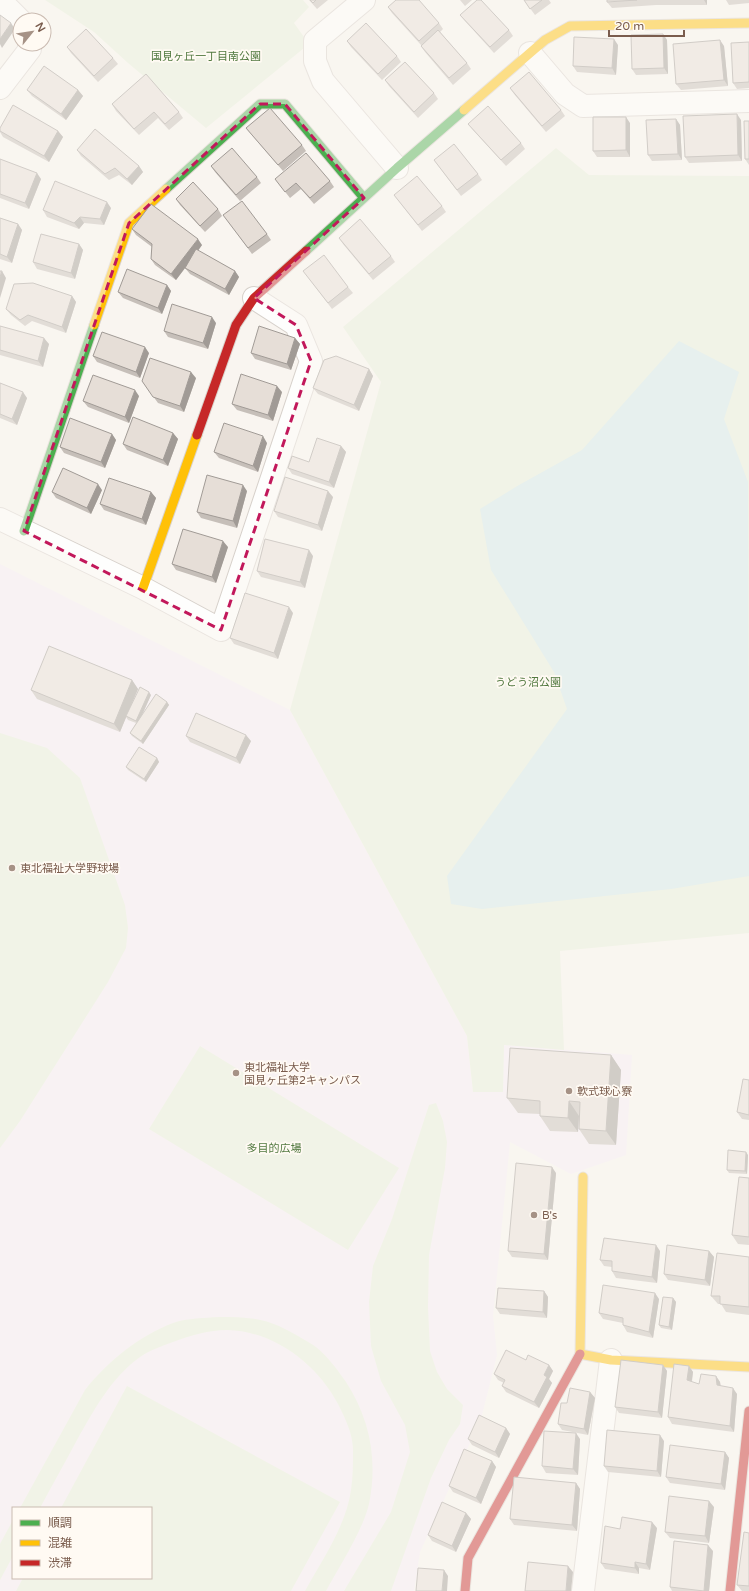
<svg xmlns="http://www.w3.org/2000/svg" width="749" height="1591" font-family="'Varela Round','Noto Sans JP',sans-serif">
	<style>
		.education { fill: #f6eef6; fill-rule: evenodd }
		.green { fill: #e7f0db }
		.water { fill: #d0e8ea }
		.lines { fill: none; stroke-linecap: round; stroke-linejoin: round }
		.street-casing { stroke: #d7d1cb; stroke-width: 24 }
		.fast-casing { stroke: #d9d2cb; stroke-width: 11 }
		.slow-casing { stroke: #d9d2cb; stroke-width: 11 }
		.jam-casing { stroke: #d9d2cb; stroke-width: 11 }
		.street { stroke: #fefefd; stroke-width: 22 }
		.fast { stroke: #4caf50; stroke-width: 9 }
		.slow { stroke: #ffc107; stroke-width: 9 }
		.jam { stroke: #c62828; stroke-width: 9 }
		.wall { fill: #c6bfb9 }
		.shaded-wall { fill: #a19b96 }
		.building { fill: #e6ded7; stroke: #a19b96 }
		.marked { fill: none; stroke: #c2185b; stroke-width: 3; stroke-dasharray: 8 5; stroke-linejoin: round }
		.poi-dot { fill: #a69286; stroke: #fffaf3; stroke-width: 1.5 }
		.labels { text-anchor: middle; stroke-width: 3.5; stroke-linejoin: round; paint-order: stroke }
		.park-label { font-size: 11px; fill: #537a41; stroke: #fffaf3 }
		.poi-label { font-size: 11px; fill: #7a5c4d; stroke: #fffaf3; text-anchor: start }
	</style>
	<rect width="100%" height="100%" fill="#f9f5f0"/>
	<path class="education" d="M0,564l290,146 177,326 6,56 31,-47 128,10 -6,100 -55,19 -61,-32 -17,174 4,39 -16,64 -61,133 -6,39h-414zM13,1508h138v70h-138z"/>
	<path class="green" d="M45,0h258l6,7 -15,16 15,21 -103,84 -78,-65 -34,-31z
		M556,148l33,27 160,1v757l-189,18 4,99 -60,-5 -1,47h-30l-6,-56 -177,-326 91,-328 -38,-55z
		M0,733l47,15 33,30 45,127 3,23 -2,20 -18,34 -88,139 -20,27z
		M200,1046l199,122 -51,82 -199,-121z
		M436,1103l7,18 4,21 -2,26 -16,87 -1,52 2,44 7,21 10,17 16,16 -3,19 -11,16 -18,38 -40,113h-47l47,-79 19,-60 -5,-27 -24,-44 -10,-35 -2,-44 4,-36 19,-47 37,-114z
		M219,1317c18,0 35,0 52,6 9,3 18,8 27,13 6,4 13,7 18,11 12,10 21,22 30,35 24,37 32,78 23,122 -6,26 -30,63 -43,87h-21c17,-31 41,-65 46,-101 2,-13 2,-27 2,-40 0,-16 -8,-32 -15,-46 -21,-40 -64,-73 -111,-74 -18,0 -36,5 -54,12 -11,4 -23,8 -33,15 -29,21 -46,53 -63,83 -12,23 -25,45 -37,68h-20l65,-118c23,-29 54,-54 88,-67 15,-5 31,-5 46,-6z
		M127,1386l213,116 -49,89h-275l7,-13h128v-70h-90z
		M13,1520v36l-13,24v-36z"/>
	<path class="water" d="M679,341l60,31 -15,47 24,63 1,394 -78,13 -189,20 -31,-5 -4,-28 120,-167 -13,-37 -63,-102 -11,-61 39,-24 63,-35z"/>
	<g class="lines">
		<g class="street-casing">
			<path id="street" d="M0,0l20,20
				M364,0l-49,41v20l8,20 74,87
				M530,53l35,41 18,12 166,-5
				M0,88l30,-39 -1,-5
				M0,519l143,69 78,42 90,-269 -15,-36 -42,-27
				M583,1591l28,-231"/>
		</g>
		<g class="fast-casing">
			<path id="fast" d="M166,189l94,-85h25l79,94
				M306,251l91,-83 67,-58
				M24,531l70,-206"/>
		</g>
		<g class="slow-casing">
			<path id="slow" d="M464,110l81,-70 25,-14 179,-3
				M94,325l35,-102 37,-34
				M143,588l54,-153
				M583,1177l-3,177 31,6 138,7"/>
		</g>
		<g class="jam-casing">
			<path id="jam" d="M197,435l39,-110 18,-27 52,-47
				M465,1591l3,-33 112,-204
				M730,1591l19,-180"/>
		</g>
		<use href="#street" class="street"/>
		<use href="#fast" class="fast"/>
		<use href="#slow" class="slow"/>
		<use href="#jam" class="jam"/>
	</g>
	<path class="wall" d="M309,0h19l-11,9z
		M460,0h12l-7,6z
		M524,0h25l2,3 -16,12z
		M607,0h100v5h-51l-44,3 -5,-6z
		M726,0h23v3l-20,2z
		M388,7l51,16 4,6 -3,3 27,31 4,6 -18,16 -28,-33 -4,-6v-1l-29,-32z
		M460,15l49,15 4,6 -19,17 -29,-32z
		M663,34l4,6 1,34 -32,1 -4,-6z
		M347,41l50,15 4,6 -19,18 -31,-33z
		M749,42v46l-12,1 -4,-6z
		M618,45l-2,30 -39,-3 -4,-6z
		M724,46l4,40 -47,4 -5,-6z
		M67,47l46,11 5,6 -20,18 -27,-29z
		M385,80l49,13 4,6 -20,19 -29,-32z
		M510,88l51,22 4,6 -19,16 -32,-38z
		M27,90h51l5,6 -17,24 -34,-24z
		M112,104l67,8 4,6 -14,12 -11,-12 -19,17 -23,-24z
		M676,119l4,6 2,35 -30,1 -4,-6z
		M741,120l1,41 -53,2 -4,-6z
		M749,121v44l-4,-6z
		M630,123v34h-33l-4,-6z
		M468,124l53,19 4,6 -19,17 -33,-36z
		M0,128l58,3 5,6 -14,25 -46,-25 -3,-5z
		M246,128l56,17 4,6 -23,20 -32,-37z
		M77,150l62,16 4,6 -11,13 -13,-10 -10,5 -28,-24z
		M0,159l41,20 -12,30 -29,-11z
		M434,160l44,14 4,6 -21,16z
		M211,166l46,11 4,6 -21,18 -25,-29z
		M275,179l55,2 4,6 -20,17 -13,-15 -11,9z
		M394,195l48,11 4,6 -24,19z
		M176,199l42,10 4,7 -17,16 -25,-27z
		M111,208l-7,17 -20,-2 -5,6 -32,-12 -4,-7z
		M0,218l18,6 4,6 -10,33 -12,-4z
		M228,221l39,13 4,6 -19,14z
		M132,229l70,16 -4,6 37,20 4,6 -10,18 -39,-21 -5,-6 1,-1 -10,13 -21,-15 -4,-6 1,-12 -16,-12z
		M339,238l52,18 4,6 -22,18 -30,-36z
		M79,244l4,6 -8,29 -38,-10 -4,-7z
		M308,277l40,10 5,6 -21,16z
		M167,285l4,6 -9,23 -39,-16 -5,-6z
		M72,296l4,6 -10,31 -34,-12 -7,5 -14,-11 -5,-6z
		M216,323l-8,26 -40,-12 -4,-6z
		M0,326l49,18 -6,23 -43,-12z
		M295,338l5,6 -9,26 -36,-11 -4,-6z
		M149,353l-9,25 -43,-16 -4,-6z
		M369,369l4,7 -14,35 -41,-17 -5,-6z
		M196,378l-12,34 -26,-9 -16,-22z
		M0,383l27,15 -10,27 -17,-7z
		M282,392l-9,29 -36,-11 -5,-6z
		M139,396l-10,27 -41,-16 -5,-6z
		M173,433l5,6 -10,27 -41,-16 -4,-6z
		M112,434l4,6 -11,28 -41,-15 -4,-6z
		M267,443l-9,29 -39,-14 -5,-6z
		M341,446l5,6 -12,36 -42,-14 -4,-6 21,-6z
		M102,490l-11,24 -35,-16 -4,-6z
		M247,491l-10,37 -36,-10 -4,-6z
		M151,492l5,6 -10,27 -42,-15 -4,-6z
		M333,497l-11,34 -44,-14 -4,-6z
		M228,547l-12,36 -40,-13 -4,-6z
		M313,556l-8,32 -44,-11 -4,-6z
		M293,613l-15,46 -44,-15 -4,-6z
		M132,680l6,9 -9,21 22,-15 -9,20 25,-13 2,3 -26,39 -11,-8 -2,-3 6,-10 -8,-3 -2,-3 -6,15 -83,-33 -6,-9z
		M186,736l65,5 -11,23 -50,-22z
		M157,758l2,4 -13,20 -18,-12 -2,-3z
		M611,1055l10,15 -5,75 -27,-1 -10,-15v-13l-1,16 -28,-1 -10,-15v-2l-22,-1 -11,-15z
		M749,1080v40l-7,-1 -5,-7z
		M748,1155l-1,19 -18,-1 -2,-3z
		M556,1173l-8,87 -36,-3 -4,-6z
		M749,1178v67l-11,-1 -6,-9z
		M660,1251l-3,32 -41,-5 -4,-7v-4l-8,-1 -4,-6z
		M709,1251l5,6 -4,29 -42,-6 -4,-6z
		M749,1257v58l-23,-3 -5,-8h-3l-7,-8z
		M544,1291l4,6 -1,21 -47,-4 -4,-6z
		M673,1298l3,4 -4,28 -11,-2 -2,-3z
		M659,1299l-6,39 -26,-6 -4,-7v-2l-20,-4 -4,-6z
		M526,1360l23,5 4,6 -4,8 3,4 -13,25 -33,-16 -4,-6 2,-3 -6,-3 -4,-6z
		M663,1365l4,6 -5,47 -43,-5 -4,-6z
		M689,1366l4,6 -1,10 7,2 17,-8 4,6 1,4 16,8 -3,38 -62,-8 -4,-7z
		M590,1392l5,6 -7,37 -26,-5 -4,-6 9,-21z
		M506,1428l4,6 -11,24 -27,-13 -4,-6z
		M580,1439l-2,36 -32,-2 -4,-7z
		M664,1441l-3,36 -53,-5 -4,-6z
		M725,1452l4,6 -4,32 -55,-7 -4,-6z
		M492,1461l4,6 -15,37 -28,-12 -4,-6z
		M576,1483l4,6 -3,42 -63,-6 -4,-6z
		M714,1507l-5,36 -39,-5 -5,-6z
		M466,1513l5,6 -15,33 -24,-11 -4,-6z
		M657,1528l-7,42 -11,-2v6l-34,-5 -4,-6 19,-34z
		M749,1533v58h-7l-5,-6z
		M713,1551l-4,40h-37l-2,-4z"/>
	<path class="shaded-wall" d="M704,0h3v5z
		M11,23l4,6 -13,19 -2,-4v-5z
		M663,34l4,6 1,34 -4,-6z
		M614,39l4,6 -2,30 -4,-7z
		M720,40l4,6 4,40 -4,-6z
		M78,90l5,6 -17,24 -5,-6z
		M737,114l4,6 1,41 -4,-6z
		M626,117l4,6v34l-4,-7z
		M676,119l4,6 2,35 -4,-6z
		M58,131l5,6 -14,25 -5,-6z
		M139,166l4,6 -11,13 -5,-6z
		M37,173l4,6 -12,30 -4,-6z
		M107,202l4,6 -7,17 -4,-6z
		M80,217l4,6 -5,6 -5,-6z
		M18,224l4,6 -10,33 -5,-6z
		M198,239l4,6 -26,35 -5,-6z
		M79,244l4,6 -8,29 -4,-6z
		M2,271l4,7 -6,20v-21z
		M235,271l4,6 -10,18 -4,-6z
		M167,285l4,6 -9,23 -4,-6z
		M72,296l4,6 -10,31 -4,-6z
		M212,317l4,6 -8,26 -5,-6z
		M44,338l5,6 -6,23 -5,-6z
		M295,338l5,6 -9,26 -4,-6z
		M145,347l4,6 -9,25 -4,-6z
		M369,369l4,7 -14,35 -5,-6z
		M191,372l5,6 -12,34 -4,-6z
		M277,386l5,6 -9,29 -5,-6z
		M135,390l4,6 -10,27 -4,-6z
		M23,392l4,6 -10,27 -5,-6z
		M173,433l5,6 -10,27 -5,-6z
		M112,434l4,6 -11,28 -4,-6z
		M263,436l4,7 -9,29 -5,-6z
		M341,446l5,6 -12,36 -5,-6z
		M98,484l4,6 -11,24 -4,-6z
		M243,485l4,6 -10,37 -4,-7z
		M328,491l5,6 -11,34 -4,-6z
		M151,492l5,6 -10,27 -4,-6z
		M223,541l5,6 -12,36 -4,-6z
		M309,550l4,6 -8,32 -5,-6z
		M289,607l4,6 -15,46 -4,-6z
		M132,680l6,9 -18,43 -6,-8z
		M149,692l2,3 -13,29 -2,-3z
		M167,702l2,3 -26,39 -2,-3z
		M246,735l5,6 -11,23 -4,-6z
		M157,758l2,4 -13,20 -2,-3z
		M611,1055l10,15 -5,75 -10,-14z
		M569,1101l10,15 -1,16 -10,-14z
		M746,1152l2,3 -1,19 -2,-3z
		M552,1167l4,6 -8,87 -4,-6z
		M656,1245l4,6 -3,32 -5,-6z
		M709,1251l5,6 -4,29 -5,-6z
		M544,1291l4,6 -1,21 -4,-6z
		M655,1293l4,6 -6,39 -4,-6z
		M673,1298l3,4 -4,28 -3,-3z
		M549,1365l4,6 -4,8 3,4 -13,25 -5,-6 10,-27z
		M663,1365l4,6 -5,47 -4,-6z
		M689,1366l4,6 -2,14 -4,-6z
		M716,1376l4,6 1,9 -4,-6z
		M733,1388l4,6 -3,38 -4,-6z
		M590,1392l5,6 -7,37 -4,-6z
		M506,1428l4,6 -11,24 -4,-6z
		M576,1433l4,6 -2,36 -5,-6z
		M660,1435l4,6 -3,36 -4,-6z
		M725,1452l4,6 -4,32 -4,-6z
		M492,1461l4,6 -15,37 -5,-6z
		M576,1483l4,6 -3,42 -5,-6z
		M709,1501l5,6 -5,36 -4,-7z
		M466,1513l5,6 -15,33 -4,-6z
		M652,1522l5,6 -7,42 -4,-6z
		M708,1545l5,6 -4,40h-5z
		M635,1562l4,6v6l-4,-6z
		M568,1566l5,6 -2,19h-5z
		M444,1570l4,6 -1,15h-5z"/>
	<path class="building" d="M310,0h6l-3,3z
		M396,0h23l20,23 -20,18 -31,-34z
		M477,0h4l28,30 -19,17 -30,-32z
		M524,0h18l-12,9z
		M607,0h30l-30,2z
		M0,15l11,8 -11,16z
		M366,23l31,33 -19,18 -31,-33z
		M86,29l27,29 -19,18 -27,-29z
		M438,30l29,33 -18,15 -28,-32z
		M663,34l1,34 -32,1 -1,-34z
		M574,37l40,2 -2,29 -39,-2z
		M720,40l4,40 -48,4 -3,-40z
		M749,42v40l-16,1 -2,-40z
		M405,62l29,31 -20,19 -29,-32z
		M44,66l34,24 -17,24 -34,-24z
		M529,72l32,38 -19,16 -32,-38z
		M146,74l33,38 -14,12 -11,-12 -20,17 -22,-25z
		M13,105l45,26 -14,25 -44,-25v-3z
		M488,106l33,37 -20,17 -33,-36z
		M270,108l32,37 -24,20 -32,-37z
		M737,114l1,41 -53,2 -2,-41z
		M593,117h33v33l-33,1z
		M676,119l2,35 -30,1 -2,-35z
		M744,121h5v38h-4z
		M95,129l44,37 -12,13 -12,-11 -10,6 -28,-24z
		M454,144l24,30 -21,16 -23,-30z
		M232,148l25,29 -21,18 -25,-29z
		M306,153l24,28 -20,17 -14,-15 -11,9 -10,-13z
		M0,159l37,14 -12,30 -25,-9z
		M417,176l25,30 -24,19 -24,-30z
		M55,181l52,21 -7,17 -20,-2 -6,6 -31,-13z
		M193,182l25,27 -18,17 -24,-27z
		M242,201l25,33 -19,14 -25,-33z
		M151,204l47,35 -27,35 -20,-15 1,-15 -20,-15z
		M0,218l18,6 -11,33 -7,-3z
		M360,219l31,37 -22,18 -30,-36z
		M41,234l38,10 -8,29 -38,-11z
		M196,249l39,22 -10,18 -40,-21z
		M324,255l24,32 -20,16 -25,-32z
		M127,269l40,16 -9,23 -40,-16z
		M0,271h2l-2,6z
		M33,283l39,13 -10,31 -34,-12 -8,5 -14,-11 8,-25z
		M172,304l40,13 -9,26 -39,-12z
		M0,326l44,12 -6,23 -38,-11z
		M259,326l36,12 -8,26 -36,-11z
		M102,332l43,15 -9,25 -43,-16z
		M336,356l33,13 -15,36 -41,-17 11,-28z
		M150,358l41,14 -11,34 -27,-9 -11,-16z
		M241,374l36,12 -9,29 -36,-11z
		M93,375l42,15 -10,27 -42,-16z
		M0,383l23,9 -11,27 -12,-5z
		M133,417l40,16 -10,27 -40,-16z
		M70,418l42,16 -11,28 -41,-15z
		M224,423l39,13 -10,30 -39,-14z
		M317,438l24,8 -12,36 -41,-14 4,-12 17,6z
		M63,468l35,16 -11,24 -35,-16z
		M207,475l36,10 -10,36 -36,-9z
		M285,477l43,14 -10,34 -44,-14z
		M109,478l42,14 -9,27 -42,-15z
		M183,529l40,12 -11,36 -40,-13z
		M265,539l44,11 -9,32 -43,-11z
		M245,593l44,14 -15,46 -44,-15z
		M49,646l83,34 -18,44 -83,-34z
		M140,687l9,5 -13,29 -10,-5z
		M156,694l11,8 -26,39 -11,-8z
		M196,713l50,22 -10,23 -50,-22z
		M139,747l18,11 -13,21 -18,-12z
		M510,1048l101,7 -5,76 -27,-2 1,-27 -11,-1 -1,17 -28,-2v-15l-33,-3z
		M743,1079l6,1v35l-12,-3z
		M728,1150l18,2 -1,19 -18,-1z
		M516,1163l36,4 -8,87 -36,-3z
		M739,1177l10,1v59l-17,-2z
		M604,1238l52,7 -4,32 -40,-6v-10l-12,-1z
		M667,1245l42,6 -4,29 -41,-6z
		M717,1253l32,4v50l-29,-3v-8h-9z
		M603,1285l52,8 -6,39 -26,-7v-7l-24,-5z
		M498,1288l46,3 -1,21 -47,-4z
		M663,1297l10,1 -4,29 -10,-2z
		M506,1350l20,10 2,-5 21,10 -5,10 3,2 -13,25 -32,-16 3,-6 -11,-6z
		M621,1360l42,5 -5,47 -43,-5z
		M674,1364l15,2 -2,14 12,4 2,-10 15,2 1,9 16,3 -3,38 -62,-9z
		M570,1388l20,4 -6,37 -26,-5 3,-21h6z
		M479,1415l27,13 -11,24 -27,-13z
		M607,1430l53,5 -3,36 -53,-5z
		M544,1431l32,2 -3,36 -31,-3z
		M670,1445l55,7 -4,32 -55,-7z
		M464,1449l28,12 -16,37 -27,-12z
		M514,1477l62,6 -4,42 -62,-6z
		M669,1496l40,5 -4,35 -40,-4z
		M442,1502l24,11 -14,33 -24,-11z
		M622,1517l30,5 -6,42 -11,-2v6l-34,-5 4,-37 15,3z
		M744,1532l5,1v53l-12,-1z
		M674,1541l34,4 -4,46 -34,-4z
		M528,1562l40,4 -2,25h-41z
		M418,1568l26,2 -2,21h-26z"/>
	<path d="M0 0H749V1591H0ZM260,104h25l79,94 -110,100 42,27 15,36 -90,269 -197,-99 105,-308z" fill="#f9f5f0" fill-opacity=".55" fill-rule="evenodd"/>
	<path class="marked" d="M260,104h25l79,94 -110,100 42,27 15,36 -90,269 -197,-99 105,-308z"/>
	<g class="poi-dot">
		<circle cx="12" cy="868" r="4"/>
		<circle cx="236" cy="1073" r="4"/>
		<circle cx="569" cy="1091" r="4"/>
		<circle cx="534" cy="1215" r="4"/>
	</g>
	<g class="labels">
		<g class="park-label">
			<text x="206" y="60">国見ヶ丘一丁目南公園</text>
			<text x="528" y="686">うどう沼公園</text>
			<text x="274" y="1152">多目的広場</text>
		</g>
		<g class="poi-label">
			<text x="20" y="872">東北福祉大学野球場</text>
			<text x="244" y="1071">東北福祉大学<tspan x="244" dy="13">国見ヶ丘第2キャンパス</tspan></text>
			<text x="577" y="1095">軟式球心寮</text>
			<text x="542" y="1219">B's</text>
		</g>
	</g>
	<rect x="12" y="1507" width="140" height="72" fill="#fffaf3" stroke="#cabbb1"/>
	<rect x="20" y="1520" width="20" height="6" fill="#4caf50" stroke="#cabbb1"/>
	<text x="48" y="1527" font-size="12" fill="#7a5c4d">順調</text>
	<rect x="20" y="1540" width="20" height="6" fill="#ffc107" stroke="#cabbb1"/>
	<text x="48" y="1547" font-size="12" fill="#7a5c4d">混雑</text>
	<rect x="20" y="1560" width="20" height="6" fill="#c62828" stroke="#cabbb1"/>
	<text x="48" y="1567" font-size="12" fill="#7a5c4d">渋滞</text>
	<g transform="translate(32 32) rotate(60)"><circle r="19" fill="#fffaf3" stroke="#cabbb1"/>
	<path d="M0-3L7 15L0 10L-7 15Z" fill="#a69286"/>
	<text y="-6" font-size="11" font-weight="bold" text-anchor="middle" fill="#7a5c4d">N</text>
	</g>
	<path d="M609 30v6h75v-6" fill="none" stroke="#7a5c4d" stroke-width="2"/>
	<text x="615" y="30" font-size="12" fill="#7a5c4d" stroke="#fffaf3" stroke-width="3" paint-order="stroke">20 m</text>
</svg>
